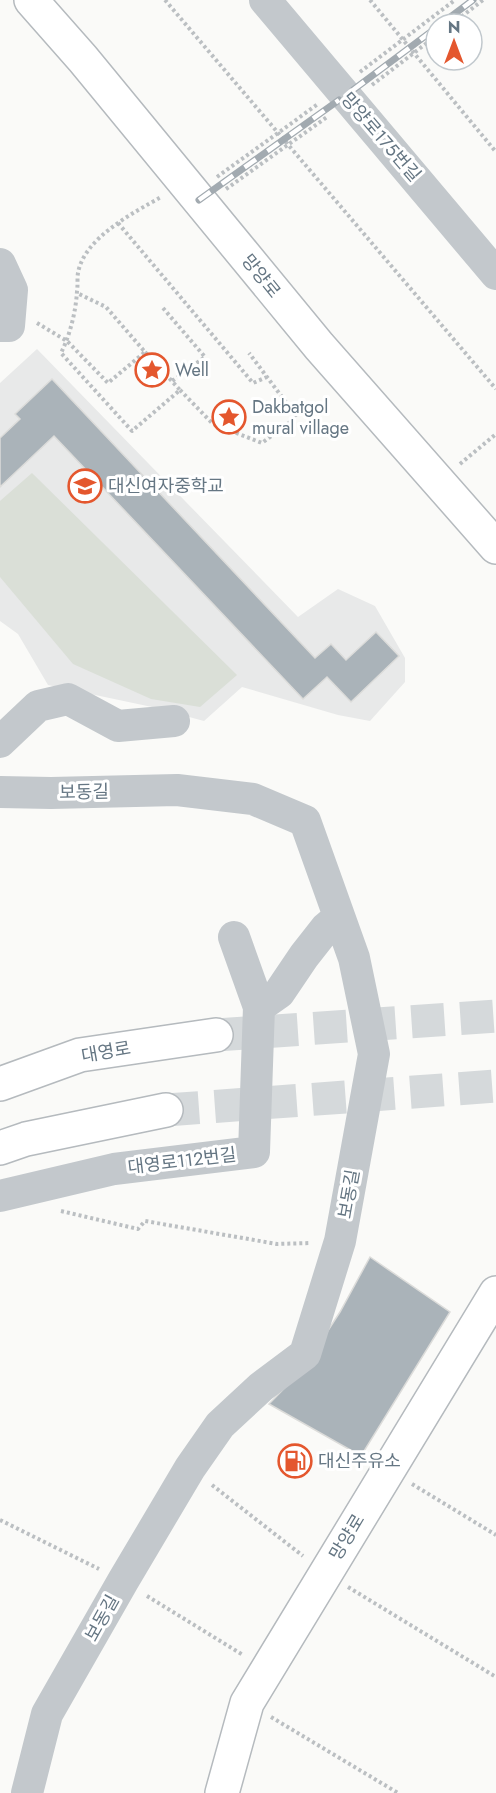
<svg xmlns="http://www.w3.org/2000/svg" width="496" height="1793" font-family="Jost,'Noto Sans KR',sans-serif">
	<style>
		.built { fill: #e8e9e9 }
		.green { fill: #dadfd7 }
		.building { fill: #aab3b9; stroke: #dcdcda; stroke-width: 1.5 }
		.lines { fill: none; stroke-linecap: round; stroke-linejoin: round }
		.major-tunnel { stroke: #d5d9db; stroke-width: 33; stroke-dasharray: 33 16; stroke-linecap: butt }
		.major-casing { stroke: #b5babe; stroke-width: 36 }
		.path { stroke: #bbbfc2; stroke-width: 4; stroke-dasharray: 3 3; stroke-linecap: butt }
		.minor { stroke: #c3c8cc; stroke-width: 32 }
		.major { stroke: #fff; stroke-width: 33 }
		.rail-casing { stroke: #a2aab0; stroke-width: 7 }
		.rail { stroke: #fff; stroke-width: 4.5; stroke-dasharray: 14; stroke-linecap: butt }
		.labels { text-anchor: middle; stroke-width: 6; stroke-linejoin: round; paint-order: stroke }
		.street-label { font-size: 18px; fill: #657683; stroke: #fff }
		.poi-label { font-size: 18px; fill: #657683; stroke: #fff; text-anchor: start }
	</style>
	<rect width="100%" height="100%" fill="#fafaf8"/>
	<path class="built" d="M37,349l261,268 40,-28 37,17 30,52v24l-35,39 -32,-6 -96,-28 -38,34 -52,-14 -104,-22 -30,-51 -18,-13v-238z"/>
	<path class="green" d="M32,473l205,202 -37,32 -49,-8 -78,-35 -73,-87v-76z"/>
	<path class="building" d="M52,379l263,279 16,-14 15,16 30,-28 23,24 -48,46 -24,-25 -24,22 -249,-263 -54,51v-49l20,-19 -5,-5z
		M370,1257l80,55 -89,144 -92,-52 34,-35 37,-57z"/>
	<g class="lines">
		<path class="major-tunnel" d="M216,1035l280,-19
			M166,1110l330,-24"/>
		<g class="major-casing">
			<path id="major" d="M31,0l52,59 236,287 177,201
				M0,1084l80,-29 136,-20
				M0,1148l26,-9 140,-29
				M222,1793l25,-90 249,-410"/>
		</g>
		<path class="path" d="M165,0l331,389
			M370,0l126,152
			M452,24l31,-24
			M360,72l95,-72
			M372,85l64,-49
			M217,177l101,-73
			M226,189l101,-72
			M118,223l135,160 14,-6
			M163,308l42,49 -33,24
			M37,323l30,18 41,42 37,-31 -39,-45 -29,-14
			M145,352l35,38 -48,41 -71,-78c9,-18 15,-42 16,-62 1,-6 0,-13 1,-18 6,-35 55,-60 83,-76
			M180,390l33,34 49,19 35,-26 -48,-64
			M460,464l36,-30
			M61,1211l77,18 7,-8 132,23 33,-1
			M412,1484l84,51
			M212,1485l91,71
			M0,1520l99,49
			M348,1587l148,90
			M147,1596l96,59
			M271,1717l127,76"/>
		<path class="minor" d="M265,0l231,274
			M0,264l12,26 -3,36h-9
			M0,742l38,-36 30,-7 50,27 56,-5
			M0,792l51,1 126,-3 76,9 52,22 49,137 20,96 -34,187 -35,113 -44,33 -41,38 -30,43 -67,113 -76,133 -20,79
			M259,1007l20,-14 25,-37 22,-28 13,-11
			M0,1196l114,-27 140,-17 5,-145 -25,-70"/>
		<use href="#major" class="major"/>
		<g class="rail-casing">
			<path id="rail" d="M441,24l32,-24
				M353,90l83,-62
				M199,200l140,-100"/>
		</g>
		<use href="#rail" class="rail"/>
	</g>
	<defs>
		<g id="sight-ring" transform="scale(1.725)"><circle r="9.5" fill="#fff" stroke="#e4572e" stroke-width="1.5"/><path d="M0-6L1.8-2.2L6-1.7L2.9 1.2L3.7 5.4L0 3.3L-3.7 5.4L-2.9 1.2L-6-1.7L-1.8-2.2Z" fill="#e4572e"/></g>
		<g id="school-ring" transform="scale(1.725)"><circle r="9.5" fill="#fff" stroke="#e4572e" stroke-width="1.5"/><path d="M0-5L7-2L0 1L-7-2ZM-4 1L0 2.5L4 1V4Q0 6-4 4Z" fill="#e4572e"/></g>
		<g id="fuel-ring" transform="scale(1.725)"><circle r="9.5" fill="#fff" stroke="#e4572e" stroke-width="1.5"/><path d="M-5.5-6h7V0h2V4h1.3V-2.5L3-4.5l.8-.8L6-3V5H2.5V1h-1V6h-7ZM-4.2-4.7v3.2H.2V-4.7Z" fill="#e4572e"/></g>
	</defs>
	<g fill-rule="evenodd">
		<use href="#sight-ring" x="152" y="370"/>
		<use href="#sight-ring" x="229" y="417"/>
		<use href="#school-ring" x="85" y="486"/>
		<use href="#fuel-ring" x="295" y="1461"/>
	</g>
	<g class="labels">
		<g class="street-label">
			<text transform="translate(381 137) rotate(49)" y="6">망양로175번길</text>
			<text transform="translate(261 276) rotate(51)" y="6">망양로</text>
			<text transform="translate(84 792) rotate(-1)" y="6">보동길</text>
			<text transform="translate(106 1052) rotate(-10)" y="6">대영로</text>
			<text transform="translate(182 1161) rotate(-7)" y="6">대영로112번길</text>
			<text transform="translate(349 1194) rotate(-80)" y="6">보동길</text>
			<text transform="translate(347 1537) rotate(-59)" y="6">망양로</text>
			<text transform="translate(102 1618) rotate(-61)" y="6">보동길</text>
		</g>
		<g class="poi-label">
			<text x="175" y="376">Well</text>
			<text x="252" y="413">Dakbatgol<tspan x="252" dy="21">mural village</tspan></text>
			<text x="108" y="492">대신여자중학교</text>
			<text x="318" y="1467">대신주유소</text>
		</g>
	</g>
	<g transform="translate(454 42)"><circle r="28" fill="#ffffff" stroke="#c1c8cd" stroke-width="1.5"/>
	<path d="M0-4.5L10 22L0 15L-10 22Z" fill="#e4572e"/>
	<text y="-9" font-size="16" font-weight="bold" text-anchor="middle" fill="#657683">N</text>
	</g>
</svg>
